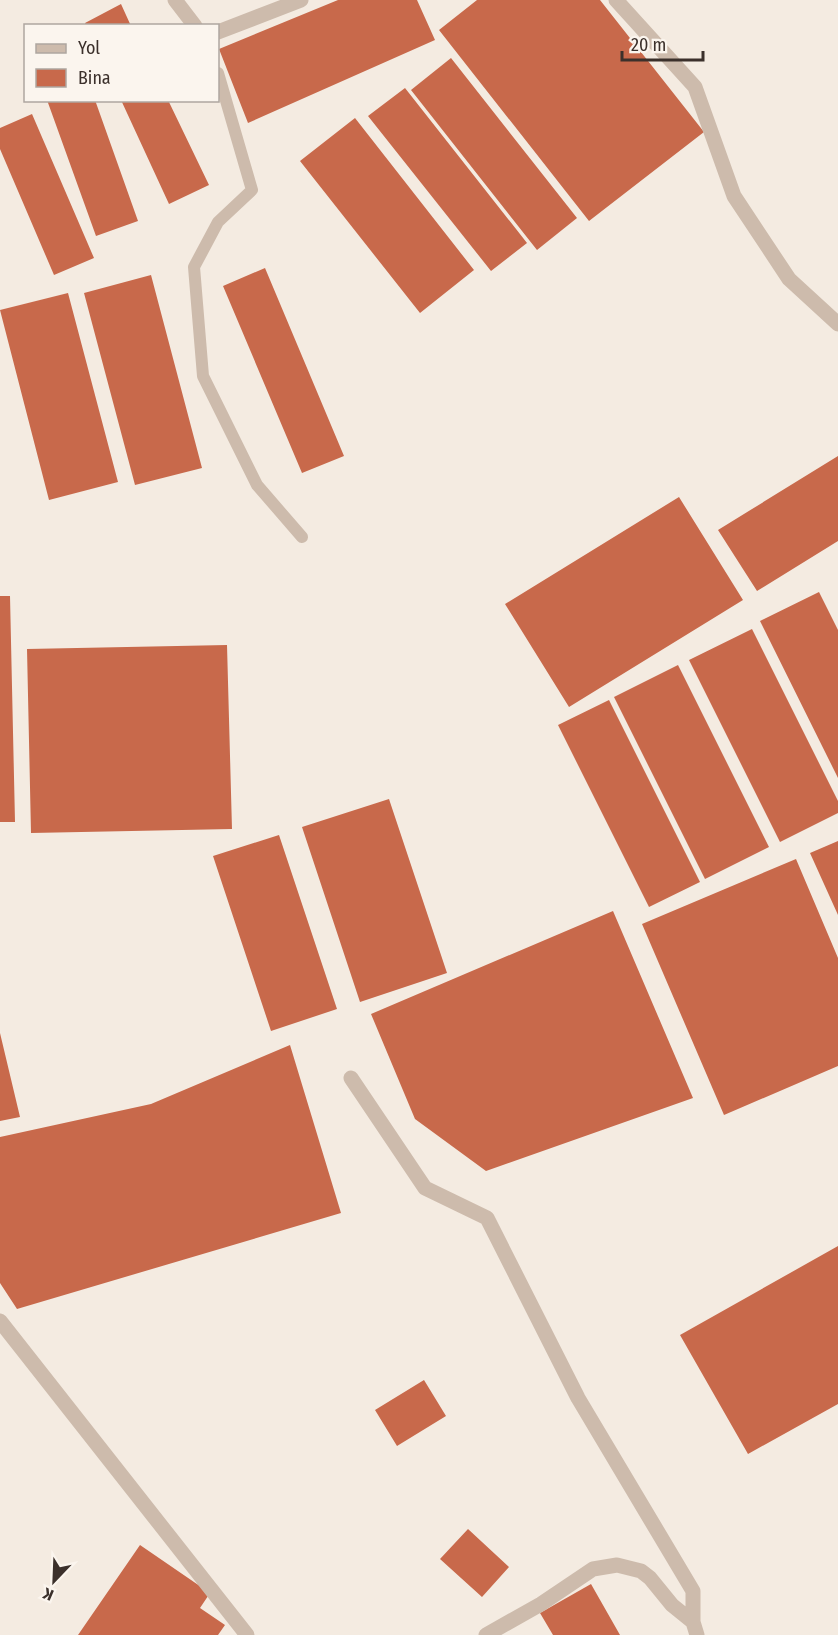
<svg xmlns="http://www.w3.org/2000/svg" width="838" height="1635" font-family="'Fira Sans Condensed',sans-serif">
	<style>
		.building { fill: #c8694b }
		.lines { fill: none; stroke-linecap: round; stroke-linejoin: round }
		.lane { stroke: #cdbbac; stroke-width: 12 }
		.street { stroke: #cdbbac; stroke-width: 15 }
	</style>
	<rect width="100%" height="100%" fill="#f4ebe1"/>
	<path class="building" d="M338,0h79l18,40 -187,83 -29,-74z
		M477,0h123l104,132 -115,89 -150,-191z
		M121,4l10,22h-45l-1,-3z
		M451,58l126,160 -40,32 -126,-160z
		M405,88l122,155 -36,28 -123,-155z
		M47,100h48l43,121 -42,15z
		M121,100h47l41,85 -40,19z
		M32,114l62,144 -40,17 -54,-126v-21z
		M355,118l119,152 -54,43 -120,-152z
		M265,268l79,188 -42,17 -79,-187z
		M151,275l51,193 -67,17 -51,-192z
		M68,293l50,189 -69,18 -49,-190z
		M838,456v85l-81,50 -39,-61z
		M679,497l64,103 -174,107 -64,-103z
		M819,592l19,38v148l-78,-157z
		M0,596h10l5,226h-15z
		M752,629l86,172v12l-58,29 -91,-182z
		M227,645l5,184 -201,4 -4,-184z
		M678,665l91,182 -64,32 -91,-182z
		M609,700l91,182 -51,25 -91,-182z
		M389,799l58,174 -87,29 -58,-175z
		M279,835l58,174 -66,22 -58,-175z
		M838,841v74l-28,-62z
		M796,859l42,99v108l-114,49 -82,-191z
		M613,911l80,187 -207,73 -71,-52 -44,-105z
		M0,1033l20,84 -20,4z
		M290,1045l51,168 -324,96 -17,-26v-146l151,-33z
		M838,1246v158l-90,50 -68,-119z
		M424,1380l22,36 -49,30 -22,-36z
		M468,1529l41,38 -27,30 -42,-38z
		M140,1545l70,48 -10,15 25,17 -7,10h-140z
		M591,1584l29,51h-67l-13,-22z"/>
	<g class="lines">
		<path class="lane" d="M218,73l34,117 -34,32 -24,45 9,109 54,109 45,52"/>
		<path class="street" d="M175,0l20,26
			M616,0l79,87 39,109 55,83 49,45
			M218,32l83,-32
			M351,1078l74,110 62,30 91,180 115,193v31l4,13
			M0,1321l247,314
			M486,1635l55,-31 52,-35 24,-4 24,6 9,7 22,27 21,17"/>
	</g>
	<rect x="24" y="24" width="195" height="78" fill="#fbf5ee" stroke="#aea6a0" stroke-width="1.5"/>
	<rect x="36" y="44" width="30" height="9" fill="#cdbbac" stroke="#aea6a0" stroke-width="1.5"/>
	<text x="78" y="54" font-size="18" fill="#3b302b">Yol</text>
	<rect x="36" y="69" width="30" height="18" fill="#c8694b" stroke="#aea6a0" stroke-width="1.5"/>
	<text x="78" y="84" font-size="18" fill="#3b302b">Bina</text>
	<g transform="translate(54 1581) rotate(203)" stroke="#fbf5ee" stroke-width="4.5" paint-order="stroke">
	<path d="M0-4.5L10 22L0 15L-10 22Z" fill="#3b302b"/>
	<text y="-9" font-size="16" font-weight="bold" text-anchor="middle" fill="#3b302b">K</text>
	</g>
	<path d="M622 51v9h81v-9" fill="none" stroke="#3b302b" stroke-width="3"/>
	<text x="631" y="51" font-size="18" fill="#3b302b" stroke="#fbf5ee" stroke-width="4.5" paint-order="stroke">20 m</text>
</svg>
